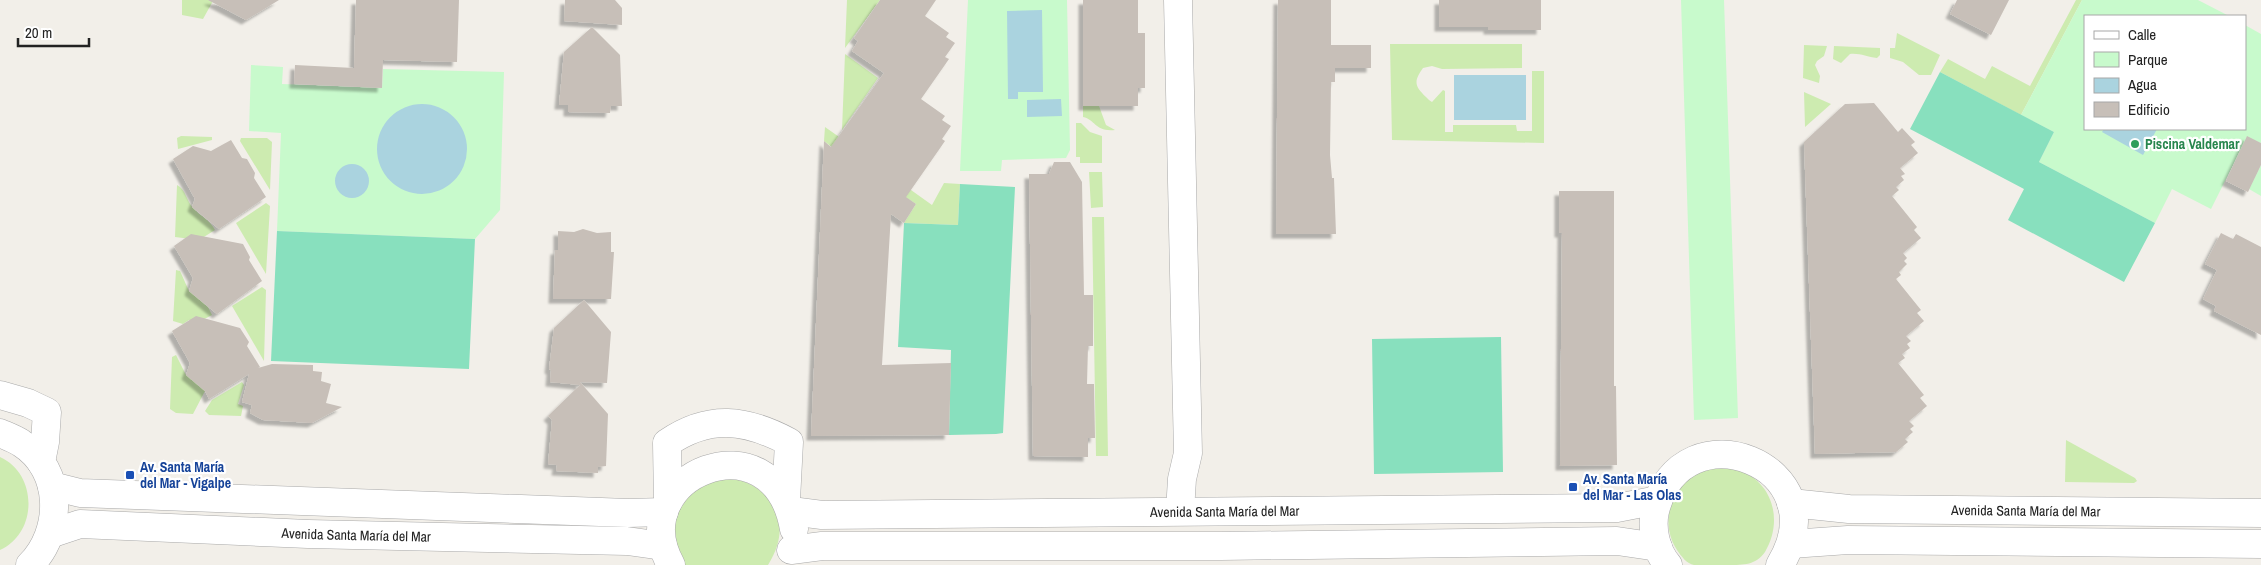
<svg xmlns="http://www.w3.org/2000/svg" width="2261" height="565" font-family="'Archivo Narrow',sans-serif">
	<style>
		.grass { fill: #cdebb0 }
		.park { fill: #c8facc }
		.pitch { fill: #88e0be }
		.water { fill: #aad3df }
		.building { fill: #c7bfb8; filter: url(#shadow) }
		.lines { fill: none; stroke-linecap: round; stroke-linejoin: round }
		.minor-casing { stroke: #a9a9a9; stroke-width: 29 }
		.minor { stroke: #fff; stroke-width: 28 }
		.leisure-dot { fill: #2e9e5b; stroke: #fff; stroke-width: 2 }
		.transit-dot { fill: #1a4fb4; stroke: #fff; stroke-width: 2 }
		.labels { text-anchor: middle; stroke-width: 4.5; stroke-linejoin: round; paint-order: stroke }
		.leisure-label { font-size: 14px; font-weight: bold; fill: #27864d; stroke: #fff; text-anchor: start }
		.transit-label { font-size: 14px; font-weight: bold; fill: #164399; stroke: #fff; text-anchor: start }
		.street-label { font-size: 14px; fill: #222; stroke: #fff }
	</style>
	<defs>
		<filter id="shadow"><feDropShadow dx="-4.5" dy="4.5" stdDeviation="1" flood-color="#0004"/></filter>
	</defs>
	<rect width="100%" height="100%" fill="#f2efe9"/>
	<path class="grass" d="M182,0h30l1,1 -10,18 -21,-4z
		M847,0h33l-35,48z
		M2076,0h6l-61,115 -81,-43 8,-13 37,20 7,-13 38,20z
		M1897,33l43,22 -9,20h-12l-16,-13 -13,-4v-10h5z
		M1390,44h132v24l-80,1 -10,-3 -9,2c-10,14 -8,18 3,29 2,2 4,4 6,5l11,-12 2,1v41h8v-7h63l1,6h15v-60h12v72l-152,-3z
		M1804,45l23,1 -3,10 -7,5 -2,4 5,11 -1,7 -16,-5z
		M1834,46l46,2v7l-3,3c-10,-1 -17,-5 -27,-4l-9,9 -8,-4z
		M845,54l33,24 -36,52z
		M1804,92l27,12 -26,23z
		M1083,106h16l7,19 9,5c-20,2 -19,-10 -32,-13z
		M1076,123h5l9,9 12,4v27h-22v-6h-4z
		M825,127l27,19 -9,10 -19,-15z
		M181,136l31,1v3l-34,9 -1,-11z
		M241,138h26l5,4 -2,48 -30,-49z
		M862,155l70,50 12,-22 16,1 -2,41 -54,-2 12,-19 -17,-11z
		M1089,172h13l1,35 -12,1z
		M177,185c9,5 9,15 16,23 7,8 17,12 22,22l-16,10 -24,-3z
		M266,203l4,3 -4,68 -30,-51z
		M1092,217h12l4,239h-12z
		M176,270l4,1 9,20 19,16 4,8 -17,9 -1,-3 -5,-1 -6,4 -10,-3z
		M262,287l4,3 -2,71 -32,-55z
		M176,355l10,20 19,16 -12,23 -17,-1 -6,-4 2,-52z
		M242,382l2,3 -6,19 5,2 -2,10 -32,-1 -4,-4 7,-11z
		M2066,440l69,38 2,3 -3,2 -69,-1z
		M0,457c38,17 38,76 0,93z
		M1721,466c6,1 13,2 18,4 35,13 44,52 26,82 -9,13 -21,13 -37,13 -11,0 -24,0 -34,0 -7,-1 -13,-9 -17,-15 -15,-22 -10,-56 12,-72 9,-7 20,-9 32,-12z
		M726,477c47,7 69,46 42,88h-83l-8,-11 -4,-17 1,-18 19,-30z"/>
	<path class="park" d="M968,0h99l3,150 -4,8 -64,2 -1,11h-41z
		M1681,0h43l14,418 -44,2z
		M2082,0h116l31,16h-144v113h160v-104l16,9v109l-14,-6 -36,72 -39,-20 -17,34 -116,-61 15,-30 -33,-17z
		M251,65l32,2 -1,17 100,4 1,-19 121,3 -4,138 -25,29 -198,-8 4,-98 -32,-2z
		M2261,165v31l-12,-7z"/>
	<path class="pitch" d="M1940,72l114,60 -15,30 116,61 -31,59 -116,-62 16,-31 -114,-60z
		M960,184l55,3 -12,246 -7,1 -47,1 2,-85 -53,-3 6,-124 54,2z
		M277,231l198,8 -6,130 -198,-8z
		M1501,337l2,135 -129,2 -2,-135z"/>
	<path class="water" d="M1042,10l1,82h-25v7h-10l-1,-88z
		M1454,75h72v45h-72z
		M1061,99l1,17 -35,1v-17z
		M377 149a45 45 0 1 1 90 0a45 45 0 1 1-90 0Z
		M2104,129h53l-14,26 -41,-23z
		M335 181a17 17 0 1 1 34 0a17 17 0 1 1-34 0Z"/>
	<path class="building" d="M208,0h71l-33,20z
		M356,0h103l-2,62 -74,-2 -1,28 -88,-4 1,-19 59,3z
		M565,0h50l7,8v17l-58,-4z
		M880,0h56l-11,16 24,17 -3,4 9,6 -10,14 4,2 -28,40 24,17 -3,4 9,6 -9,13 3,2 -39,56 10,7 -12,19 -13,-9 -9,151 69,-2 -2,72 -138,1 13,-295 7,6 53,-74 -32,-22 6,-10 -4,-3z
		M1083,0h55v33h7v55h-7v18h-55z
		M1278,0h53v45h40v23h-36v14h-4l-1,73 2,23h2l2,56h-60z
		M1439,0h102v30h-53v-3h-49z
		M1957,0h52l-18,35 -41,-21z
		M592,27l28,28 2,51h-11l-1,7 -42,-1v-7h-9l5,-53z
		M1874,103l24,29 4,-4 13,14 -4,3 7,8 -18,15 5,6 -4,2 3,4 -8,7 3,3 -7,6 25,31 -3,3 7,8 -18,15 4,5 -3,3 3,3 -8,8 2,3 -5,4 25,31 -4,3 7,8 -18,15 5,5 -4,3 3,4 -8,6 3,4 -7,5 26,32 -4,3 7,8 -18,15 5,5 -4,3 3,3 -8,7 3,3 -12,10 -81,2 -11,-312 41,-38z
		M2247,136l14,7v22l-13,27 -22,-11z
		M231,140l11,18 5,1 8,14 -1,5 12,19 -47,32 -27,-22 3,-8 -22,-40 20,-13 18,5z
		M1054,162h16l12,20 2,113h9v51h-5l-1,38h7l1,54h-7v19l-55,-1 -4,-282h20z
		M1559,191h55v195h2l1,79 -57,1 2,-233h-3z
		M583,229l14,4 14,-1v20h3l-3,47h-58l2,-49h3v-19l16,1z
		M2221,233l12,6 3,-5 25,13v88l-47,-24 2,-5 -13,-7 14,-29 -12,-6z
		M191,234l52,10 7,13 -1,3 13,21 -45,33 -28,-23 4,-13 -19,-32z
		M584,300l27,32 -4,51 -27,-1 28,32 -2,52 -8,1v6l-42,-2 1,-6 -9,-1 4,-44 -4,-4 32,-31 -30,-3 1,-12 -2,-1 5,-41z
		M196,316l44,12 9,14 -2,4 13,21 -2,1 14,-4 41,1v6l9,1 -1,9 10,3 -5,19 16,4 -30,16 -49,-3 -13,-7 2,-8 -10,-3 7,-28 -40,25 -4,-8 -19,-16 4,-12 -18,-32z"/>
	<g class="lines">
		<g class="minor-casing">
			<g id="minor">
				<path d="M1178,0l10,453 -6,26 -2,32"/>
				<path d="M0,395l28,8 19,9 -2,30 -4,20"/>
				<path d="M0,433c7,3 15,6 21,10 43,27 42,89 9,122"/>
				<path d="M52,486l28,7 548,20 36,-1"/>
				<path d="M668,502l-1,-59c42,-29 79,-24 122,-1l-3,58"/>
				<path id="s1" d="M1791,503l58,6 412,4"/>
				<path id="s2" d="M791,511l31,4 795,-7 41,-8"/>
				<path id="s3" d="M50,534l30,-10 228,10 319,7 36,5"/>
				<path d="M1791,544l57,-4 413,4"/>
				<path d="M791,550l31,-4h399l396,-5 41,6"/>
				<path d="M671,565c-50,-89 103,-153 123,-36"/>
				<path d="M1668,565c-12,-14 -17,-36 -13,-54 27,-108 186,-45 125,54"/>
			</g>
		</g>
		<use href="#minor" class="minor"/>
	</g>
	<circle class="leisure-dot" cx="2135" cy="144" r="5"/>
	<g class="transit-dot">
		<rect x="125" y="470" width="10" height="10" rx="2.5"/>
		<rect x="1568" y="482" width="10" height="10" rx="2.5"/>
	</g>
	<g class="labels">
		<g class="leisure-label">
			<text x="2145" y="149">Piscina Valdemar</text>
		</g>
		<g class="transit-label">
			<text x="140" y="472">Av. Santa María<tspan x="140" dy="16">del Mar - Vigalpe</tspan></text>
			<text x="1583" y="484">Av. Santa María<tspan x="1583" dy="16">del Mar - Las Olas</tspan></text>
		</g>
		<g class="street-label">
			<text dy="5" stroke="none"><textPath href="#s2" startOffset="434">Avenida Santa María del Mar</textPath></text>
			<text dy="5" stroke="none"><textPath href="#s1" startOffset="235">Avenida Santa María del Mar</textPath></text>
			<text dy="5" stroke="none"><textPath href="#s3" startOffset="308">Avenida Santa María del Mar</textPath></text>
		</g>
	</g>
	<rect x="2084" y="15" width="162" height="115" fill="#ffffff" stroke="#a7a7a7"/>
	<rect x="2094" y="31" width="25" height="8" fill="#ffffff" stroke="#a7a7a7"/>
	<text x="2128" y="40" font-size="15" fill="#222222">Calle</text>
	<rect x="2094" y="52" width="25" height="15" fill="#c8facc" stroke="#a7a7a7"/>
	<text x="2128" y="65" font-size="15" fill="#222222">Parque</text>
	<rect x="2094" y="78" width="25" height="15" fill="#aad3df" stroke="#a7a7a7"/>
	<text x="2128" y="90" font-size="15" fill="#222222">Agua</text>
	<rect x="2094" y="102" width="25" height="15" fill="#c7bfb8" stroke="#a7a7a7"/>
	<text x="2128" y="115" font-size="15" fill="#222222">Edificio</text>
	<path d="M18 38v8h71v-8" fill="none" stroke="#222222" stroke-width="2.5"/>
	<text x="25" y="38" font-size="15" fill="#222222" stroke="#ffffff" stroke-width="4" paint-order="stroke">20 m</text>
</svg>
